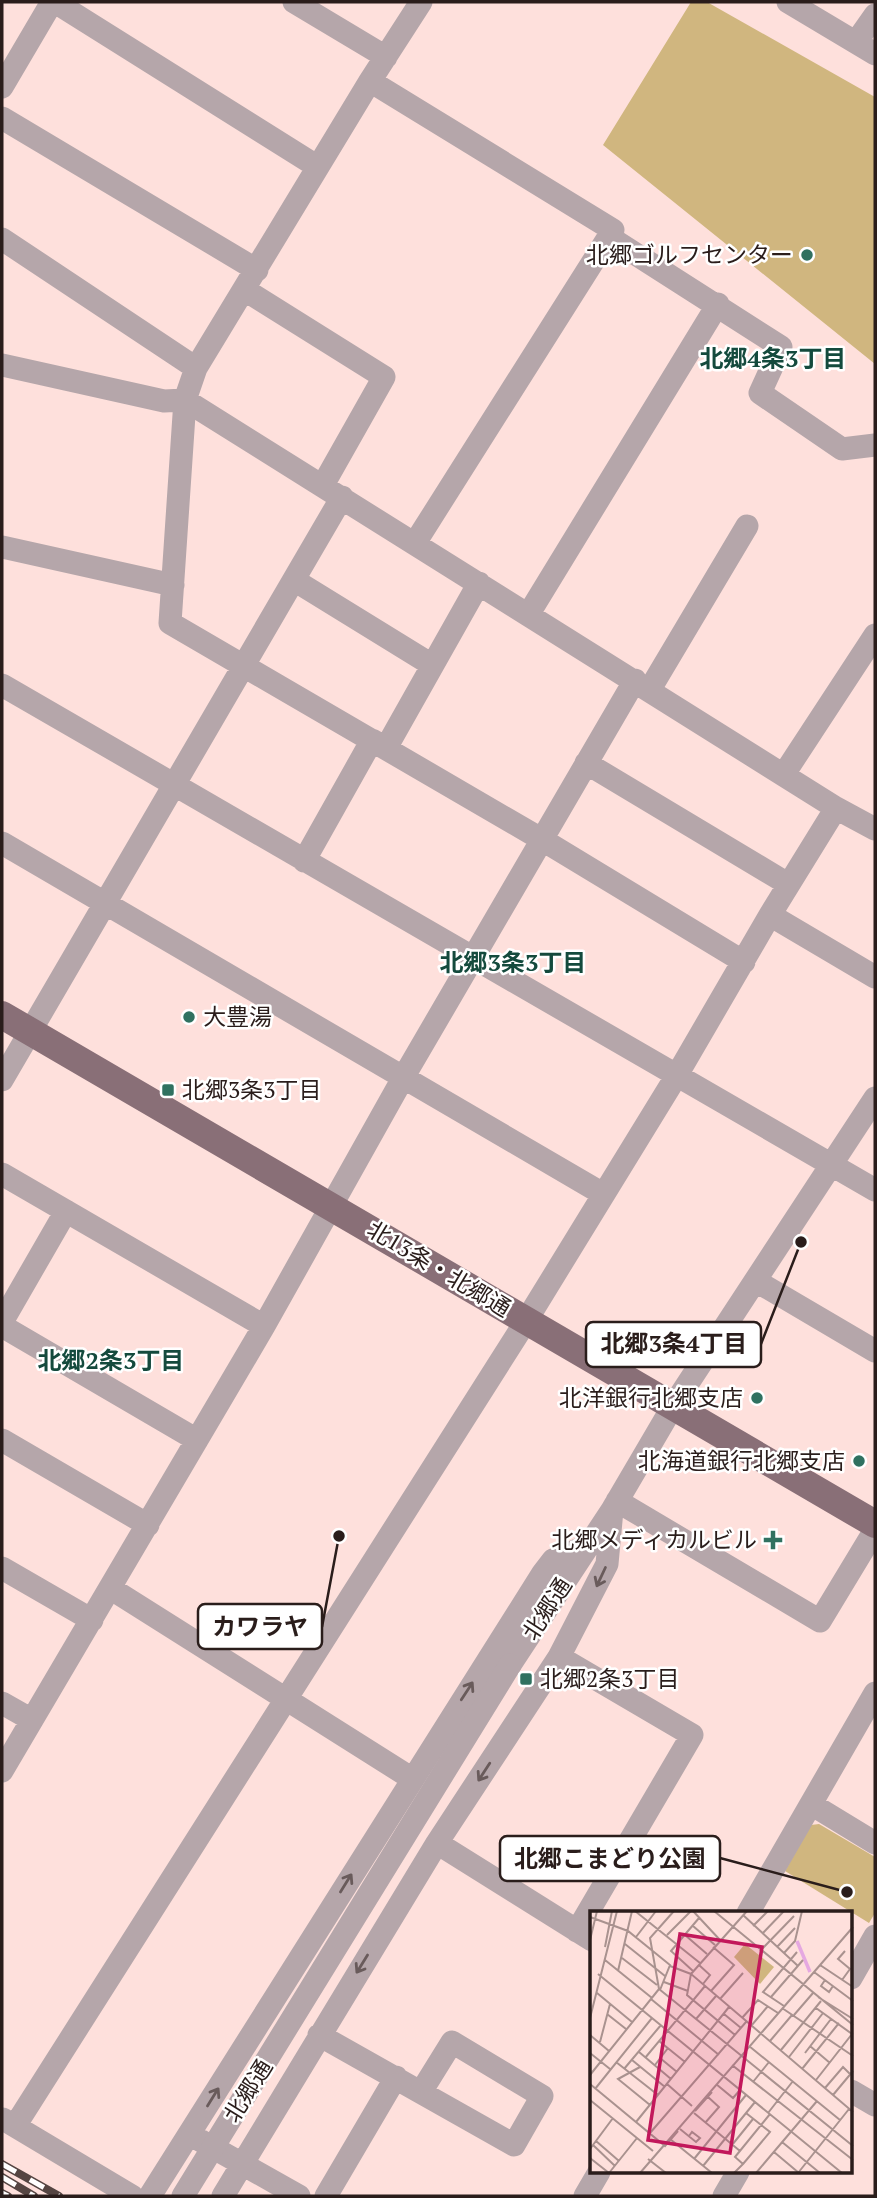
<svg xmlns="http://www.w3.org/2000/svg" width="877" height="2198" font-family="'PT Serif','Noto Sans JP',serif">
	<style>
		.green { fill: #d0b67f }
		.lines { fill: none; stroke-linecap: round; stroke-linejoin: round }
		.minor { stroke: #b5a6aa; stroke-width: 23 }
		.major { stroke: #896f77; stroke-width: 28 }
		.rail-casing { stroke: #554542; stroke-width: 8 }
		.rail { stroke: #fff; stroke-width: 5; stroke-dasharray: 16; stroke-linecap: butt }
		.minor-bridge { stroke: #b5a6aa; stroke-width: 23 }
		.oneway { stroke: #695b5b }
		.poi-dot { fill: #307160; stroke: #fff; stroke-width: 2.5 }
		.labels { text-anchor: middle; stroke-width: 5; stroke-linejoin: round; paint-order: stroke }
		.poi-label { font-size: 23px; fill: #2a1d1b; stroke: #fff; text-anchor: end }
		.street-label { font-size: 23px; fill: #2a1d1b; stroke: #fff }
		.neighbourhood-label { font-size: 24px; font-weight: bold; fill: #144a3d; stroke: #fff }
		.inset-river { fill: none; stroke: #e5a8e1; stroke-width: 3.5 }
		.inset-road { fill: none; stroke: #a9928f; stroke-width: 2 }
		.view { fill: #c2185b; fill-opacity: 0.15; stroke: #c2185b; stroke-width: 3.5 }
		.inset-edge { fill: none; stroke: #2a1d1b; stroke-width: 3.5 }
		.leader { fill: none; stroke: #2a1d1b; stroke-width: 2.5 }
		.callout-dot { fill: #2a1d1b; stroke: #fff; stroke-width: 2.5 }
		.callout { fill: #fff; stroke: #2a1d1b; stroke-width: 2.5 }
		.callout-label { font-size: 24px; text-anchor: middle; font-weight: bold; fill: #2a1d1b }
	</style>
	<rect width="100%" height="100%" fill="#fee0dc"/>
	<path class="green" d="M691,2h16l168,95v267l-272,-219z
		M819,1824l56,33v56l-6,10 -84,-52 26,-46z"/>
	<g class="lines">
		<path class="minor" d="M55,2l263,165
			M294,2l92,55
			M421,2l-51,79 -174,287 -11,32 651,408 39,21
			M788,2l87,52
			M856,42l19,-27
			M370,81l243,149 -198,313
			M2,87l50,-85
			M2,118l255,152
			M609,237l172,110 -21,46 82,56 33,-4
			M2,239l194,129
			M245,290l139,87 -61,108
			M2,365l162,36 21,-1 -15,223 371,216 203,123
			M2,547l171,38
			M294,580l138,85
			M528,615l190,-311
			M2,685l873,505
			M650,689l97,-163
			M586,763l202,121
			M784,774l91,-139
			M2,843l601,351
			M304,861l68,-121 14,8 93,-165
			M770,915l105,62
			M2,1080l340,-583
			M2,1174l262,152
			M756,1281l119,70
			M2,1322l64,-111
			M2,1326l195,114
			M2,1440l146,85
			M617,1501l203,120 55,-91
			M2,1568l90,52
			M110,1588l301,190
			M559,1657l133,78 -115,196
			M510,1665l102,-155 61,-104 202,-308
			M2,1703l30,17
			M2,1771l262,-445 139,-248 232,-398
			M811,1804l64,39
			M437,1843l155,97
			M748,1913l127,-220
			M851,1978l24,-42
			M319,2035l195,110 28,-49 -90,-54 -31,50
			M851,2091l24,14
			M3,2119l129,77
			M15,2126l511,-805 151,-246 93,-160 66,-107
			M196,2138l103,58
			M150,2196l393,-623 10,-13 37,-15
			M223,2196l214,-353 122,-186 48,-93 5,-54
			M326,2196l70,-119
			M585,2196l14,-24
			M724,2196l14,-24"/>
		<path class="major" d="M2,1015l873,509"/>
		<g class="rail-casing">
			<path id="rail" d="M2,2164l57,32
				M2,2177l32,19
				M2,2193l6,3"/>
		</g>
		<use href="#rail" class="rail"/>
		<path class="minor-bridge" d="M183,2196l327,-531"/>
	</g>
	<defs><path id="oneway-shaft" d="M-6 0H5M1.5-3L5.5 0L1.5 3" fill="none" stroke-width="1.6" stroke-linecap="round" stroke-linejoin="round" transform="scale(1.75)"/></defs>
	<g class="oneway">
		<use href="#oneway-shaft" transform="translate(601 1577) rotate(115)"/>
		<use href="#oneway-shaft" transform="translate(467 1691) rotate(-57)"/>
		<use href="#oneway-shaft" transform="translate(484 1772) rotate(123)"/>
		<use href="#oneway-shaft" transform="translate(346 1883) rotate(-58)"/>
		<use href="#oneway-shaft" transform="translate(362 1964) rotate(122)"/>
		<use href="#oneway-shaft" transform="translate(213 2097) rotate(-58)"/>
	</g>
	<g class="poi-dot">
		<circle cx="807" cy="255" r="7"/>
		<circle cx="189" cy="1017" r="7"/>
		<rect x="161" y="1083" width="14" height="14" rx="3.5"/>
		<circle cx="757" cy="1398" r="7"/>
		<circle cx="859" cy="1461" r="7"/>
		<path d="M769.5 1529.5h7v7h7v7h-7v7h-7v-7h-7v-7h7z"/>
		<rect x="519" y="1672" width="14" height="14" rx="3.5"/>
	</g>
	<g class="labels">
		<g class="poi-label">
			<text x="793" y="263">北郷ゴルフセンター</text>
			<text x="203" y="1025" text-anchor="start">大豊湯</text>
			<text x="182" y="1098" text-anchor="start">北郷3条3丁目</text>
			<text x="743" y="1406">北洋銀行北郷支店</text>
			<text x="845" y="1469">北海道銀行北郷支店</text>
			<text x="757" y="1548">北郷メディカルビル</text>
			<text x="540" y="1687" text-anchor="start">北郷2条3丁目</text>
		</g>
		<g class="street-label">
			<text transform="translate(439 1269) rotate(31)" y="8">北13条・北郷通</text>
			<text transform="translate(547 1609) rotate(-57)" y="8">北郷通</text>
			<text transform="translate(248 2091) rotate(-58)" y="8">北郷通</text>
		</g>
		<g class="neighbourhood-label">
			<text x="773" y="367">北郷4条3丁目</text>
			<text x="513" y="971">北郷3条3丁目</text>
			<text x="111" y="1369">北郷2条3丁目</text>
		</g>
	</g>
	<g transform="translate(590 1911)">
		<rect width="262" height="262" fill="#fee0dc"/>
		<path d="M155,33l29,23 -14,17 -26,-27z" fill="#d0b67f"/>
		<path class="inset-river" d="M207,30l13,31"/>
		<path class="inset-road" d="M45,0l65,52M84,0l-24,27 9,51 194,157M103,0l27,29M124,0l139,114M157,0l-56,63 162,138M153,4l55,51M0,6l38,14 42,34 -10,25M103,15l22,19M163,15l15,-15M172,23l22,-23M77,24l24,-24M95,24l22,19M46,26l20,-26M0,29l7,-29M35,33l40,32M15,36l7,-36M187,36l18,-19M170,40l34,-35M194,42l11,-12 7,-30M32,47l35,27M15,49l47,38M109,54l11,10 -7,9M230,54l33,22M80,55l21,8 -4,21 48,40M28,60l14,-60M103,60l-22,-20 28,-33M224,61l39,29M8,63l244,199M235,69l-4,6 8,6 4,-6M252,69l8,-11 -12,-10 7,-8M74,71l24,9M121,80l23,-26 -21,-18M7,82l35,29M181,86l32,-37M228,86l35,22M61,88l68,56M130,88l23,-26M194,95l-21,-14 34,-40M192,97l71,48M226,97l36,26 -36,46M17,103l19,15M134,103l17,14M204,104l19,-22M0,107l27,-107M152,107l16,-18 20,13M106,108l20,-23M161,115l17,-20M0,124l19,16M69,130l26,21M180,130l22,-26M10,131l10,-38M159,135l91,74M220,135l20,17M191,139l40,-49M49,141l32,27M0,142l20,16M215,142l26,-34M199,146l34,-44M55,147l60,-72M70,147l17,14M42,149l33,27M26,151l42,33M65,154l13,-17M142,154l121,95M50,156l-22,12 32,26M34,158l37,-44M212,158l37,-46M0,164l69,-86M163,171l16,-20M0,173l75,62 13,-15M77,173l25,22M126,173l17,14 7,-8M235,177l18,-21 7,7M5,178l57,-71M243,184l20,-24M0,189l63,51M105,200l17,-19M104,202l46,38M178,202l25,-32M46,211l93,-115M115,212l14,-16 -11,-10M90,218l16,13 4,-4 -8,-6 -3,4M60,222l96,-111M80,228l42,34M6,230l23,20M192,231l38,31M3,234l22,21M142,234l21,-26M0,238l23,-31M184,241l25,21M0,247l19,15M58,248l18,14M104,248l52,-64M153,253l27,-32 -24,-19M113,255l52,-64M19,262l28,-35M50,262l213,-246M144,262l9,-9 -8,-7 35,-43M166,262l61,-72M208,262l51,-64"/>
		<path class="view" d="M90,23l82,13 -32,206 -82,-13z"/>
		<rect width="262" height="262" class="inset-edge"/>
	</g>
	<path class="leader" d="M801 1242L761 1344M339 1536L322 1627M847 1892L720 1858"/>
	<g class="callout-dot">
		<circle cx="801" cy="1242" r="7"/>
		<circle cx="339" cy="1536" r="7"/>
		<circle cx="847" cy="1892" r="7"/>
	</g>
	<g class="callout">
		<rect x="586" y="1322" width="175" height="45" rx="7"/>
		<rect x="198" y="1604" width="124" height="45" rx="7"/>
		<rect x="500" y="1836" width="220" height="45" rx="7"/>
	</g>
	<g class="callout-label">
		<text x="674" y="1352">北郷3条4丁目</text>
		<text x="260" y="1635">カワラヤ</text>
		<text x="610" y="1867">北郷こまどり公園</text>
	</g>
	<rect width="877" height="2198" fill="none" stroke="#2a1d1b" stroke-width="7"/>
</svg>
